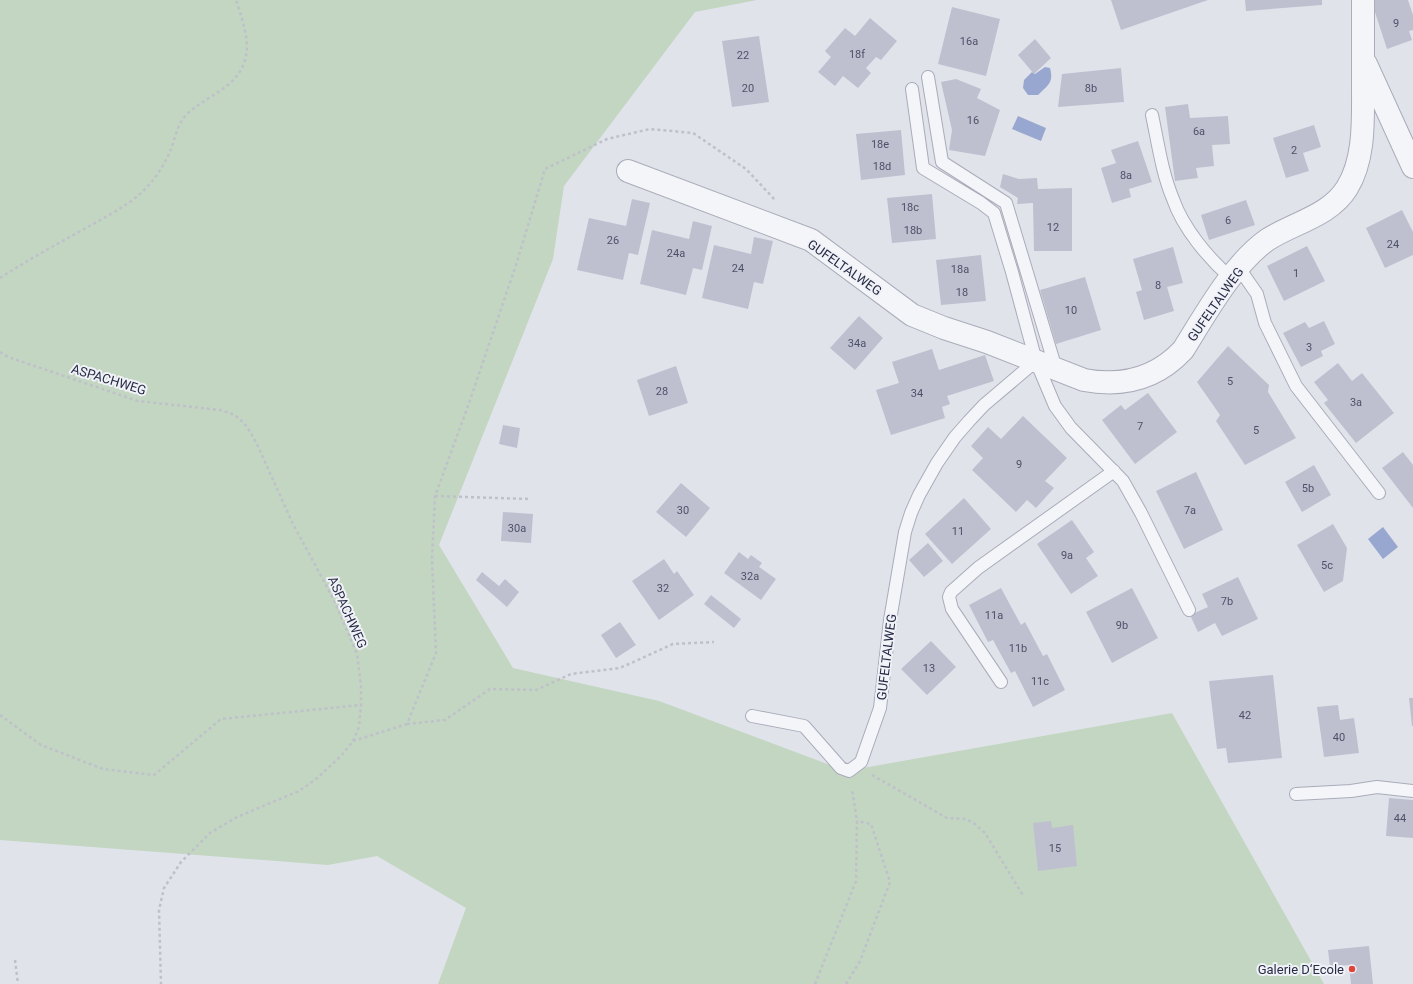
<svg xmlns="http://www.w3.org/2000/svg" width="1413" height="984" font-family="Roboto,sans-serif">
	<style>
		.green { fill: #c2d6c1 }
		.water { fill: #98a7cf }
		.building { fill: #bec0cf }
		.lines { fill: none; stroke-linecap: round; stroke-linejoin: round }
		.service-casing { stroke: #a9acb9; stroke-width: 14 }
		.minor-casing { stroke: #a9acb9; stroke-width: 24 }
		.path { stroke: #bfc1ca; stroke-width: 2.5; stroke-dasharray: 3 3; stroke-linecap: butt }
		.service { stroke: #f4f5f9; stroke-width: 12 }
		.minor { stroke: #f4f5f9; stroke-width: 22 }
		.poi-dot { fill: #dd453a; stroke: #f1f2f8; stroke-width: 1.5 }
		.labels { text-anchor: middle; stroke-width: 4; stroke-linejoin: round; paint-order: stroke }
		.number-label { font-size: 11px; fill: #4d5168 }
		.street-label { font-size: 13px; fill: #272c45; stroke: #f1f2f8 }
		.poi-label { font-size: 13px; fill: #272c45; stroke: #f1f2f8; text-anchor: end }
	</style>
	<rect width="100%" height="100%" fill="#e1e3eb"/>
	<path class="green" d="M0,0h757l-62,12 -131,174 -11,73 -114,286 74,123 146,33 187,70 326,-58 152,271h-886l28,-76 -89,-52 -49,9 -328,-25z"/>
	<path class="water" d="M1045,67l5,1c4,15 -2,17 -12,27h-10l-5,-7 1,-8 8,-8 3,2z
		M1018,116l28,12 -5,13 -29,-12z
		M1383,527l15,20 -15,12 -15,-20z"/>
	<path class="building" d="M1111,0h97l-87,30z
		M1245,0h77v5l-76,6z
		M1371,0h37l5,15v15l-4,1 3,9 -25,9z
		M952,7l48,12 -14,57 -48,-12z
		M870,18l27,23 -16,19 -5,-3 -10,11 5,5 -13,15 -15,-12 -8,10 -17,-14 13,-15 -6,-6 20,-23 10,8z
		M759,36l10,66 -37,5 -10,-66z
		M1035,39l16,19 -17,16 -16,-19z
		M1121,68l3,34 -66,5 4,-33z
		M956,79l25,10 -4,9 23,12 -15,46 -36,-6 3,-20 -11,-48z
		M1188,104l2,14 38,-2 2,28 -18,1 2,21 -18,2 2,10 -23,3 -10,-74z
		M1314,125l7,22 -18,6 6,18 -23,7 -13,-40z
		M901,130l4,45 -44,5 -5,-46z
		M1138,141l14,41 -23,7 2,8 -19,6 -11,-35 15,-5 -5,-13z
		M1003,174l16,5 18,-1 1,11 34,-1v63h-38l-1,-48 -16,1 1,-6 -18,-11z
		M932,194l4,45 -44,4 -5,-45z
		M632,199l18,4 -12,52 -9,-2 -6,27 -46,-10 12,-52 37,8z
		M1246,200l9,25 -46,15 -8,-25z
		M1402,210l11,22v23l-28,13 -19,-40z
		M693,221l19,5 -10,44 -9,-2 -7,27 -46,-11 12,-54 37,9z
		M754,237l19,4 -10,43 -9,-2 -6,27 -46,-11 12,-53 37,9z
		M1307,246l18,35 -41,20 -17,-35z
		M1173,247l10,36 -16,4 7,24 -30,9 -8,-28 6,-2 -9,-31z
		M981,255l5,46 -45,4 -5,-45z
		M1085,277l16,53 -45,14 -16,-54z
		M859,316l24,22 -28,32 -25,-22z
		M1324,321l11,23 -14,7 2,5 -22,11 -18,-34 22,-11 4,6z
		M1228,346l41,39 -1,7 28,46 -51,27 -29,-44 4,-6 -23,-33z
		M932,349l7,21 46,-15 9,26 -47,15 3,8 -8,3 3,11 -54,17 -15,-45 23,-7 -7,-21z
		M1338,363l14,18 10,-8 32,40 -38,30 -32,-40 4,-3 -14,-18z
		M676,366l12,37 -39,13 -12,-36z
		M1148,393l29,39 -42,32 -33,-44 19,-15 4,5z
		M1023,416l44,42 -22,23 9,7 -18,20 -9,-8 -11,12 -44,-42 11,-12 -12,-12 17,-19 13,12z
		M503,425l17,3 -3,20 -18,-4z
		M1403,452l10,13v43l-31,-40z
		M1314,465l17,30 -29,17 -17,-30z
		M1196,472l27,58 -39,19 -28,-58z
		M681,483l29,25 -24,29 -30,-25z
		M964,498l27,31 -39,35 -27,-30z
		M503,512l30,2 -2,29 -30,-2z
		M1072,520l22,32 -8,6 12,18 -27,18 -34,-50z
		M1333,524l14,24 -4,33 -19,11 -27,-47z
		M928,543l15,18 -19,16 -15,-17z
		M739,552l9,7 3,-4 11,8 -3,4 17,12 -15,21 -37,-27z
		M664,559l10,15 3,-3 17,24 -35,25 -27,-39z
		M482,572l17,14 6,-7 14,13 -12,15 -31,-27z
		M1238,577l20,42 -36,17 -7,-13 -17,9 -8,-17 18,-8 -6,-13z
		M1001,588l20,37 4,-3 18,34 4,-2 18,36 -32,17 -18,-36 -4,2 -18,-33 -5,2 -19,-37z
		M1132,588l26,50 -46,25 -26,-51z
		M711,595l30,24 -7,9 -30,-24z
		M620,622l16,23 -20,13 -15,-23z
		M931,641l25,26 -29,28 -26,-26z
		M1273,675l9,83 -54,5 -2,-15 -9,1 -8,-68z
		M1409,698h4v28h-1z
		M1338,705l2,15 14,-2 5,35 -35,4 -7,-50z
		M1389,798l24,2v38l-27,-2z
		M1051,821l1,7 21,-3 4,41 -39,5 -5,-48z
		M1369,946l4,38h-22l-2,-19 -19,2 -2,-17z"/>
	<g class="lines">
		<g class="service-casing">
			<path id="service" d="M928,77l14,85 64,41 50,166
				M912,89l11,79 58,35 13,10 18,59 24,89 19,45 16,22 52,53 18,32 48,97
				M1152,115c6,28 10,58 21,84 10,29 35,59 58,79
				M1239,268l18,26 8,29 31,63 83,107
				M1001,682l-49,-73 -3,-12 2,-5 27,-24 136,-97
				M752,716l52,10 37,42 8,3 12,-9 19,-54 10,-88 15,-88 6,-19 8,-18 18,-32 18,-26 14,-16 15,-16 52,-44
				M1296,794l55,-3 26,-4 36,4"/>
		</g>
		<g class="minor-casing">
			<path id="minor" d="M1366,64l47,103
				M628,171l183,69 101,75 32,13 43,14 97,38c38,7 72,-1 99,-30 22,-35 50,-86 84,-110 26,-17 63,-24 80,-52 18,-29 16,-68 16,-100 0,-30 0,-59 0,-88"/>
		</g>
		<path class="path" d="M0,278c28,-18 57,-34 86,-50 19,-11 40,-21 56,-36 12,-11 21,-25 28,-40 5,-13 7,-28 17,-38 13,-12 29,-19 42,-30 28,-24 17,-54 7,-84
			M0,352l8,5 130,44 82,9 10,3 9,5 8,9 9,15 36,80 42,78 23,54 4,31v20l-2,22 -6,14 -12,15 -26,24 -16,11 -62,26 -27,16 -29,29 -17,26 -5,22 2,74
			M435,496l94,3
			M0,715l41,30 62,24 51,6 67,-56 140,-14
			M407,724l38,-4 45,-31 46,1 35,-16 49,-6 53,-24 41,-2
			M353,741l54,-17 29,-71 -4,-93 3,-64 33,-90 48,-141 29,-96 62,-30 43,-10 43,4 53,36 30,32
			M872,775l75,43 19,1 9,5 10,9 39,64
			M15,960l3,24
			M815,984l41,-103 1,-60 -5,-32
			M846,984l14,-23 30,-79 -19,-58 -14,-3"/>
		<use href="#service" class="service"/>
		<use href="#minor" class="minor"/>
	</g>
	<circle class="poi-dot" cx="1352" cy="969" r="4"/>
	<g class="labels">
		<g class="number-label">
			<text x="1396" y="27">9</text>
			<text x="969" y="45">16a</text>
			<text x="857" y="58">18f</text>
			<text x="743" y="59">22</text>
			<text x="748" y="92">20</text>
			<text x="1091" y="92">8b</text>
			<text x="973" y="124">16</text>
			<text x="1199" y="135">6a</text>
			<text x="880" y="148">18e</text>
			<text x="1294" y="154">2</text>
			<text x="882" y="170">18d</text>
			<text x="1126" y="179">8a</text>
			<text x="910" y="211">18c</text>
			<text x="1228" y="224">6</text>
			<text x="1053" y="231">12</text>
			<text x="913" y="234">18b</text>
			<text x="613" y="244">26</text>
			<text x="1393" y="248">24</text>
			<text x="676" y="257">24a</text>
			<text x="738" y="272">24</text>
			<text x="960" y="273">18a</text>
			<text x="1296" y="277">1</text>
			<text x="1158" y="289">8</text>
			<text x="962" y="296">18</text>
			<text x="1071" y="314">10</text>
			<text x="857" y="347">34a</text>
			<text x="1309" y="351">3</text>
			<text x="1230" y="385">5</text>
			<text x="662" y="395">28</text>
			<text x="917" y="397">34</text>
			<text x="1356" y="406">3a</text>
			<text x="1140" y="430">7</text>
			<text x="1256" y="434">5</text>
			<text x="1019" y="468">9</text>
			<text x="1308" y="492">5b</text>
			<text x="683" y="514">30</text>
			<text x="1190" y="514">7a</text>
			<text x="517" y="532">30a</text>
			<text x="958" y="535">11</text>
			<text x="1067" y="559">9a</text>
			<text x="1327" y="569">5c</text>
			<text x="750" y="580">32a</text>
			<text x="663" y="592">32</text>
			<text x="1227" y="605">7b</text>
			<text x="994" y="619">11a</text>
			<text x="1122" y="629">9b</text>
			<text x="1018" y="652">11b</text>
			<text x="929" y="672">13</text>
			<text x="1040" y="685">11c</text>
			<text x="1245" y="719">42</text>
			<text x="1339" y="741">40</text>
			<text x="1400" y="822">44</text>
			<text x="1055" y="852">15</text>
		</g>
		<g class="street-label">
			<text transform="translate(845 267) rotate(35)" y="5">GUFELTALWEG</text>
			<text transform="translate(1215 304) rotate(-55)" y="5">GUFELTALWEG</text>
			<text transform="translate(109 379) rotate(17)" y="5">ASPACHWEG</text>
			<text transform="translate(348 612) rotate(66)" y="5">ASPACHWEG</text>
			<text transform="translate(886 657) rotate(-83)" y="5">GUFELTALWEG</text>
		</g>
		<g class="poi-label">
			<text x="1344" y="974">Galerie D‘Ecole</text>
		</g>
	</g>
</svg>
